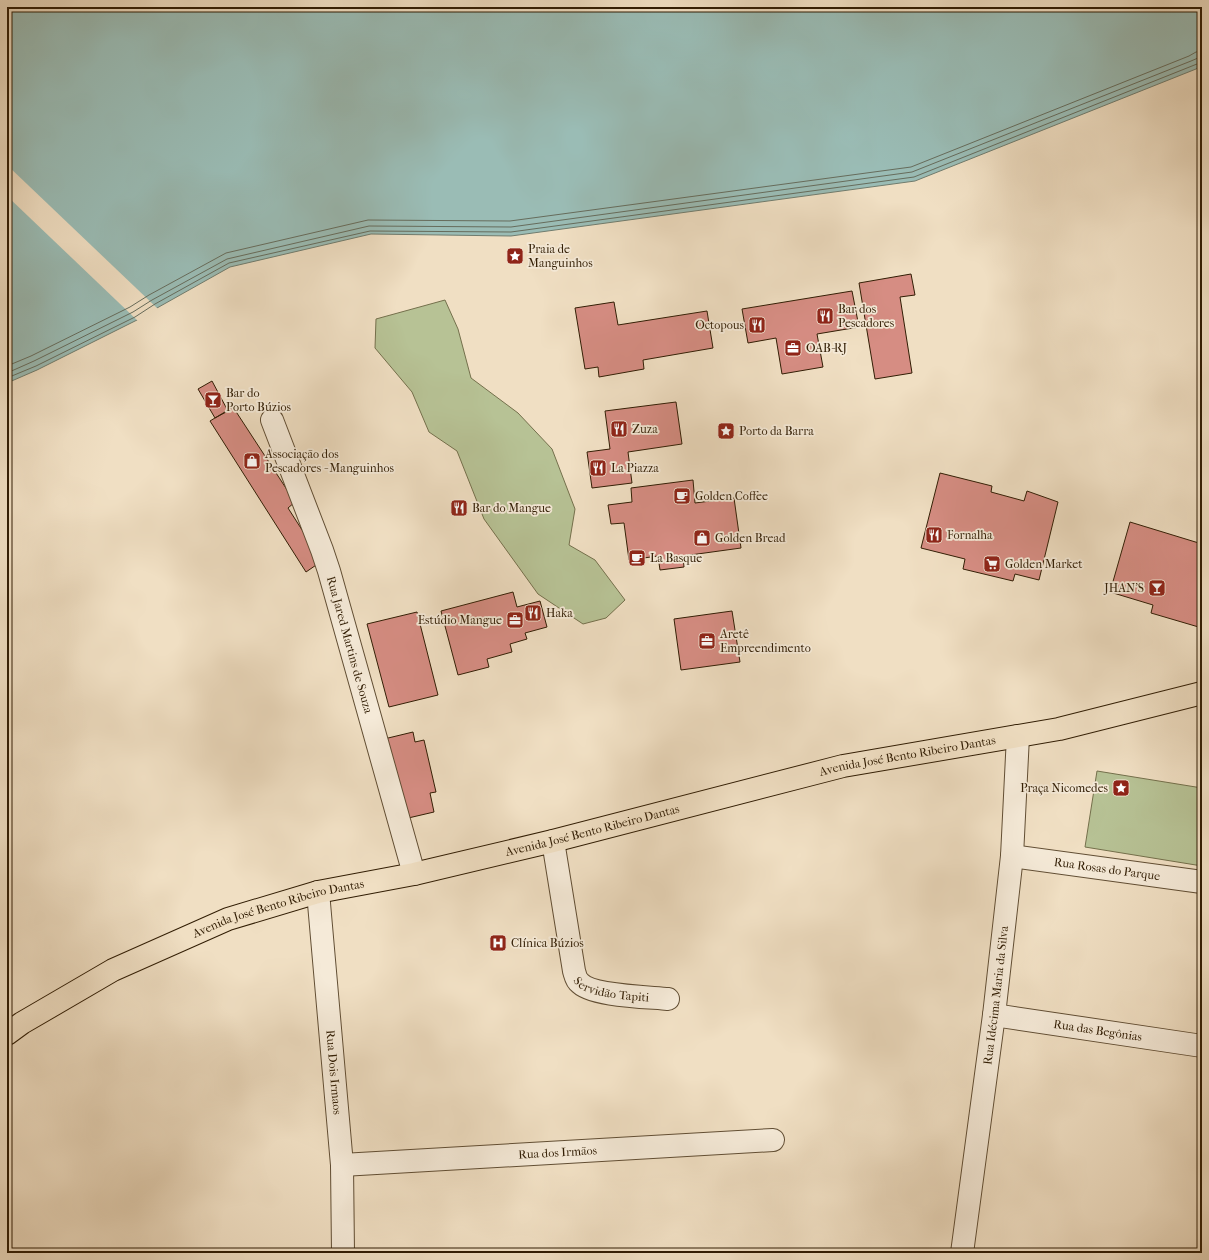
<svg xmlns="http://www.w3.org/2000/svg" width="1209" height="1260" font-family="'IM FELL French Canon',serif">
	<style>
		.green { fill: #b7c295; stroke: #74704c }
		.water { fill: #9abcb5; stroke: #707c6e }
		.pier { fill: #f0dfc3 }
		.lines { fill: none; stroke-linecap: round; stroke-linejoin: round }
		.shore { stroke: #666c5c; stroke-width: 1 }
		.building { fill: #d68d83; stroke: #311d04 }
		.minor-casing { stroke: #614e34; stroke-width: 24 }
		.primary-casing { stroke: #311d04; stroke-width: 24 }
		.minor { stroke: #f5ead8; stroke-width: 22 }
		.primary { stroke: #f0dfc3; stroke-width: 22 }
		.labels { text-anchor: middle; stroke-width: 3.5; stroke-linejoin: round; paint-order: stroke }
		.poi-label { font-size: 12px; fill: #311d04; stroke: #f5ead8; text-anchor: start }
		.street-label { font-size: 12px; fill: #311d04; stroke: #f5ead8 }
	</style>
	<rect width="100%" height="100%" fill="#f0dfc3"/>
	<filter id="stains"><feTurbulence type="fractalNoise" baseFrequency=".005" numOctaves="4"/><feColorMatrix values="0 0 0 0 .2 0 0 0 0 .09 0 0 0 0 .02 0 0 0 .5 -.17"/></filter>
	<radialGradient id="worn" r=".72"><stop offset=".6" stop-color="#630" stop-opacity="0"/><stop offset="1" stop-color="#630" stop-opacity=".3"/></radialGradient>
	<path class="green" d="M445,300l13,29 13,49 47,35 34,36 23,60 -6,36 26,15 30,40 -19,18 -23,6 -45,-30 -54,-75 -27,-68 -28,-19 -17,-40 -37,-44 1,-29z
		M1097,771l105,17v78l-117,-19z"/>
	<path class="water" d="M7,7h1195v58l-6,4 -281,112 -404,55 -140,-2 -141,33 -73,41 -20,12 -100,50 -30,13z"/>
	<path class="pier" d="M7,165l150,143 1,1 -19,13 -132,-126z"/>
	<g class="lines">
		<path class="shore" d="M7,366l24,-10 99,-49 19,-12 77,-42 142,-33 142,1 401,-54 278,-111 7,-4 6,-1
			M7,373l27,-12 99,-49 19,-12 75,-41 142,-33 142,1 401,-55 279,-111 7,-3 4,-1
			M7,378l29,-12 99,-49 20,-13 74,-41 141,-32 141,1 403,-55 288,-115"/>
	</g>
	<path class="building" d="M911,274l4,21 -15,2 12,76 -37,6 -16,-96z
		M852,291l7,36 -42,7 6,33 -41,7 -6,-36 -28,5 -6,-34z
		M614,302l4,23 89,-14 6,37 -70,12 1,9 -45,8 -1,-10 -13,2 -10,-61z
		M212,381l16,30 -13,7 -17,-29z
		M676,402l6,42 -54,8 4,31 -40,5 -5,-36 23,-3 -5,-38z
		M233,407l62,95 -7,6 34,53 -16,11 -96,-151z
		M940,473l52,13 -1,6 33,9 3,-10 31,11 -19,78 -24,-6 -2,7 -50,-12 2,-10 -44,-11z
		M693,480l2,23 39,-5 7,50 -58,8 1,11 -24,3 -2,-14 -29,4 -5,-37 -13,1 -3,-19 24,-3 -1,-14z
		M1130,522l72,22v84l-51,-15 2,-8 -43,-13z
		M513,592l4,15 23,-6 7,26 -22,6 2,6 -17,5 2,8 -25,7 2,8 -31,8 -17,-64z
		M732,611l8,51 -59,8 -7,-51z
		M417,612l21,83 -49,12 -22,-83z
		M413,732l2,10 9,-2 12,52 -6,1 4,19 -30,7 -20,-80z"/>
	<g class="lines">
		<g class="minor-casing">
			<g id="minor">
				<path id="s1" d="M272,420l50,130 7,21 85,303"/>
				<path id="s2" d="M553,841l21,130c1,3 2,9 5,11 11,14 70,15 89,17"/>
				<path id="s3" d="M1012,856l190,26"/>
				<path id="s4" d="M318,892l24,273 1,88"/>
				<path id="s5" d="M994,1015l208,31"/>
				<path id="s6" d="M342,1165l431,-25"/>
				<path id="s7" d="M962,1253l32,-238 18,-159 6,-120"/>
			</g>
		</g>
		<g class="primary-casing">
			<g id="primary">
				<path id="s8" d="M7,1034l15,-11 91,-53 115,-51 90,-27 96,-18 139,-33 290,-75 216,-37 143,-36"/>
			</g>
		</g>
		<use href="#minor" class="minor"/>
		<use href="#primary" class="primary"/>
	</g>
	<defs>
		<g id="sight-square" transform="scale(0.9)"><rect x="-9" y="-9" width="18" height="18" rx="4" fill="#8f2418" stroke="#f5ead8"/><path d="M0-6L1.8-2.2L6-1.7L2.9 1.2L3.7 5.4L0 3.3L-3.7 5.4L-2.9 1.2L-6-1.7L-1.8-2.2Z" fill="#fff"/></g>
		<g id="restaurant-square" transform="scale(0.9)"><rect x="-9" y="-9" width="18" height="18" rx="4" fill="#8f2418" stroke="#f5ead8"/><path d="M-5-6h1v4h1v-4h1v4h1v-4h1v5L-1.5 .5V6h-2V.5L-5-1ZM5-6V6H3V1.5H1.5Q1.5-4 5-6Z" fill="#fff"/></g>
		<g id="office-square" transform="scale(0.9)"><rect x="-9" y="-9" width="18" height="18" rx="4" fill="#8f2418" stroke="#f5ead8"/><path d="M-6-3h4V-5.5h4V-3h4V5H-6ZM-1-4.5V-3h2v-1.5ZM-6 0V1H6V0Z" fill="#fff"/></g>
		<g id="bar-square" transform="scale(0.9)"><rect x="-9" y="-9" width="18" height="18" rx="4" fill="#8f2418" stroke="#f5ead8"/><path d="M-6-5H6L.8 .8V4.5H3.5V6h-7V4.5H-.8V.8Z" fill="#fff"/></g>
		<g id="shop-square" transform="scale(0.9)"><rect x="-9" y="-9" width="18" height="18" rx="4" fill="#8f2418" stroke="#f5ead8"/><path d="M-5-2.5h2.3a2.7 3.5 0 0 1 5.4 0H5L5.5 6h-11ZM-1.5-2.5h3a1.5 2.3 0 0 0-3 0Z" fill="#fff"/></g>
		<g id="cafe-square" transform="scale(0.9)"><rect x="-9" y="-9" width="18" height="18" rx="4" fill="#8f2418" stroke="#f5ead8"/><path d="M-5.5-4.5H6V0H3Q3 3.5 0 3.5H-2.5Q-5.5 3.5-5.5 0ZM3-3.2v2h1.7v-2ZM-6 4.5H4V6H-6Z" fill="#fff"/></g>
		<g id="supermarket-square" transform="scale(0.9)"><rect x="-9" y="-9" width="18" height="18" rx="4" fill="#8f2418" stroke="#f5ead8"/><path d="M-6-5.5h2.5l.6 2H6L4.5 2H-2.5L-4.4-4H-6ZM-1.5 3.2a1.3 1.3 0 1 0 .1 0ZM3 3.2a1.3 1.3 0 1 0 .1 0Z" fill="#fff"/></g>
		<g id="hospital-square" transform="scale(0.9)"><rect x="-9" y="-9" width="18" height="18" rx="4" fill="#8f2418" stroke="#f5ead8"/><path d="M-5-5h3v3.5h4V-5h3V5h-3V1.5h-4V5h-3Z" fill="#fff"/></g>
	</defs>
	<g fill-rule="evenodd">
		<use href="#sight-square" x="515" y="256"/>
		<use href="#restaurant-square" x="825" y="316"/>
		<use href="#restaurant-square" x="757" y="325"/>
		<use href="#office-square" x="793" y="348"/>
		<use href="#bar-square" x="213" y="400"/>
		<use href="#restaurant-square" x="619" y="429"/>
		<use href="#sight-square" x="726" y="431"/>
		<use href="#shop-square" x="252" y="461"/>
		<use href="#restaurant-square" x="598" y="468"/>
		<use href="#cafe-square" x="682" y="496"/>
		<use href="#restaurant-square" x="459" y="508"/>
		<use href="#restaurant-square" x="934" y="535"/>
		<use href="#shop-square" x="702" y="538"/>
		<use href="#cafe-square" x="637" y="558"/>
		<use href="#supermarket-square" x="992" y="564"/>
		<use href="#bar-square" x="1157" y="588"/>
		<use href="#restaurant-square" x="533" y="613"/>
		<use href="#office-square" x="515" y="620"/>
		<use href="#office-square" x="707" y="641"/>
		<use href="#sight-square" x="1121" y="788"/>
		<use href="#hospital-square" x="498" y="943"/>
	</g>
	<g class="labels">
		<g class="poi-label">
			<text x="528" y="253">Praia de<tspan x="528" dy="14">Manguinhos</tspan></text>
			<text x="838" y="313">Bar dos<tspan x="838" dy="14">Pescadores</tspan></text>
			<text x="744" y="329" text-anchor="end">Octopous</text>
			<text x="806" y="352">OAB-RJ</text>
			<text x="226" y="397">Bar do<tspan x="226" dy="14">Porto Búzios</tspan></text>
			<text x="632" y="433">Zuza</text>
			<text x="739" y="435">Porto da Barra</text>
			<text x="265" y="458">Associação dos<tspan x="265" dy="14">Pescadores - Manguinhos</tspan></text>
			<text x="611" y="472">La Piazza</text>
			<text x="695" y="500">Golden Coffee</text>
			<text x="472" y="512">Bar do Mangue</text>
			<text x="947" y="539">Fornalha</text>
			<text x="715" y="542">Golden Bread</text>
			<text x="650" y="562">La Basque</text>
			<text x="1005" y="568">Golden Market</text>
			<text x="1144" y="592" text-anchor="end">JHAN'S</text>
			<text x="546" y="617">Haka</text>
			<text x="502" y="624" text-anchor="end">Estúdio Mangue</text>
			<text x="720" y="638">Aretê<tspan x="720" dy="14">Empreendimento</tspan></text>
			<text x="1108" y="792" text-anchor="end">Praça Nicomedes</text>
			<text x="511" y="947">Clínica Búzios</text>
		</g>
		<g class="street-label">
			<text dy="4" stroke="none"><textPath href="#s1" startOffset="238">Rua Jared Martins de Souza</textPath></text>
			<text dy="4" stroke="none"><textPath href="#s8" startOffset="949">Avenida José Bento Ribeiro Dantas</textPath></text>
			<text dy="4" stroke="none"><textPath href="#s8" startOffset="625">Avenida José Bento Ribeiro Dantas</textPath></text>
			<text dy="4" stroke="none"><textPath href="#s3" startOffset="96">Rua Rosas do Parque</textPath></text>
			<text dy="4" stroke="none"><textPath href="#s8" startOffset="301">Avenida José Bento Ribeiro Dantas</textPath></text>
			<text dy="4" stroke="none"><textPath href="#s2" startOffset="178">Servidão Tapiti</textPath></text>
			<text dy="4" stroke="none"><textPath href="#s7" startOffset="260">Rua Idécima Maria da Silva</textPath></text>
			<text dy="4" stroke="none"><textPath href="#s5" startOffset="105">Rua das Begônias</textPath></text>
			<text dy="4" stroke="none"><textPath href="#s4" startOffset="181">Rua Dois Irmaos</textPath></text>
			<text dy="4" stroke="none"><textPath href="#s6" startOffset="216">Rua dos Irmãos</textPath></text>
		</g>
	</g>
	<rect width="1209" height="1260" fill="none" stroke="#f0dfc3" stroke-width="24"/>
	<rect x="8" y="8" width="1193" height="1244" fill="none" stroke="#311d04" stroke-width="2"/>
	<rect x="12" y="12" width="1185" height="1236" fill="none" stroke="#311d04"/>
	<rect width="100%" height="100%" filter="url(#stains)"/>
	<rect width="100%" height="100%" fill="url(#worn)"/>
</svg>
